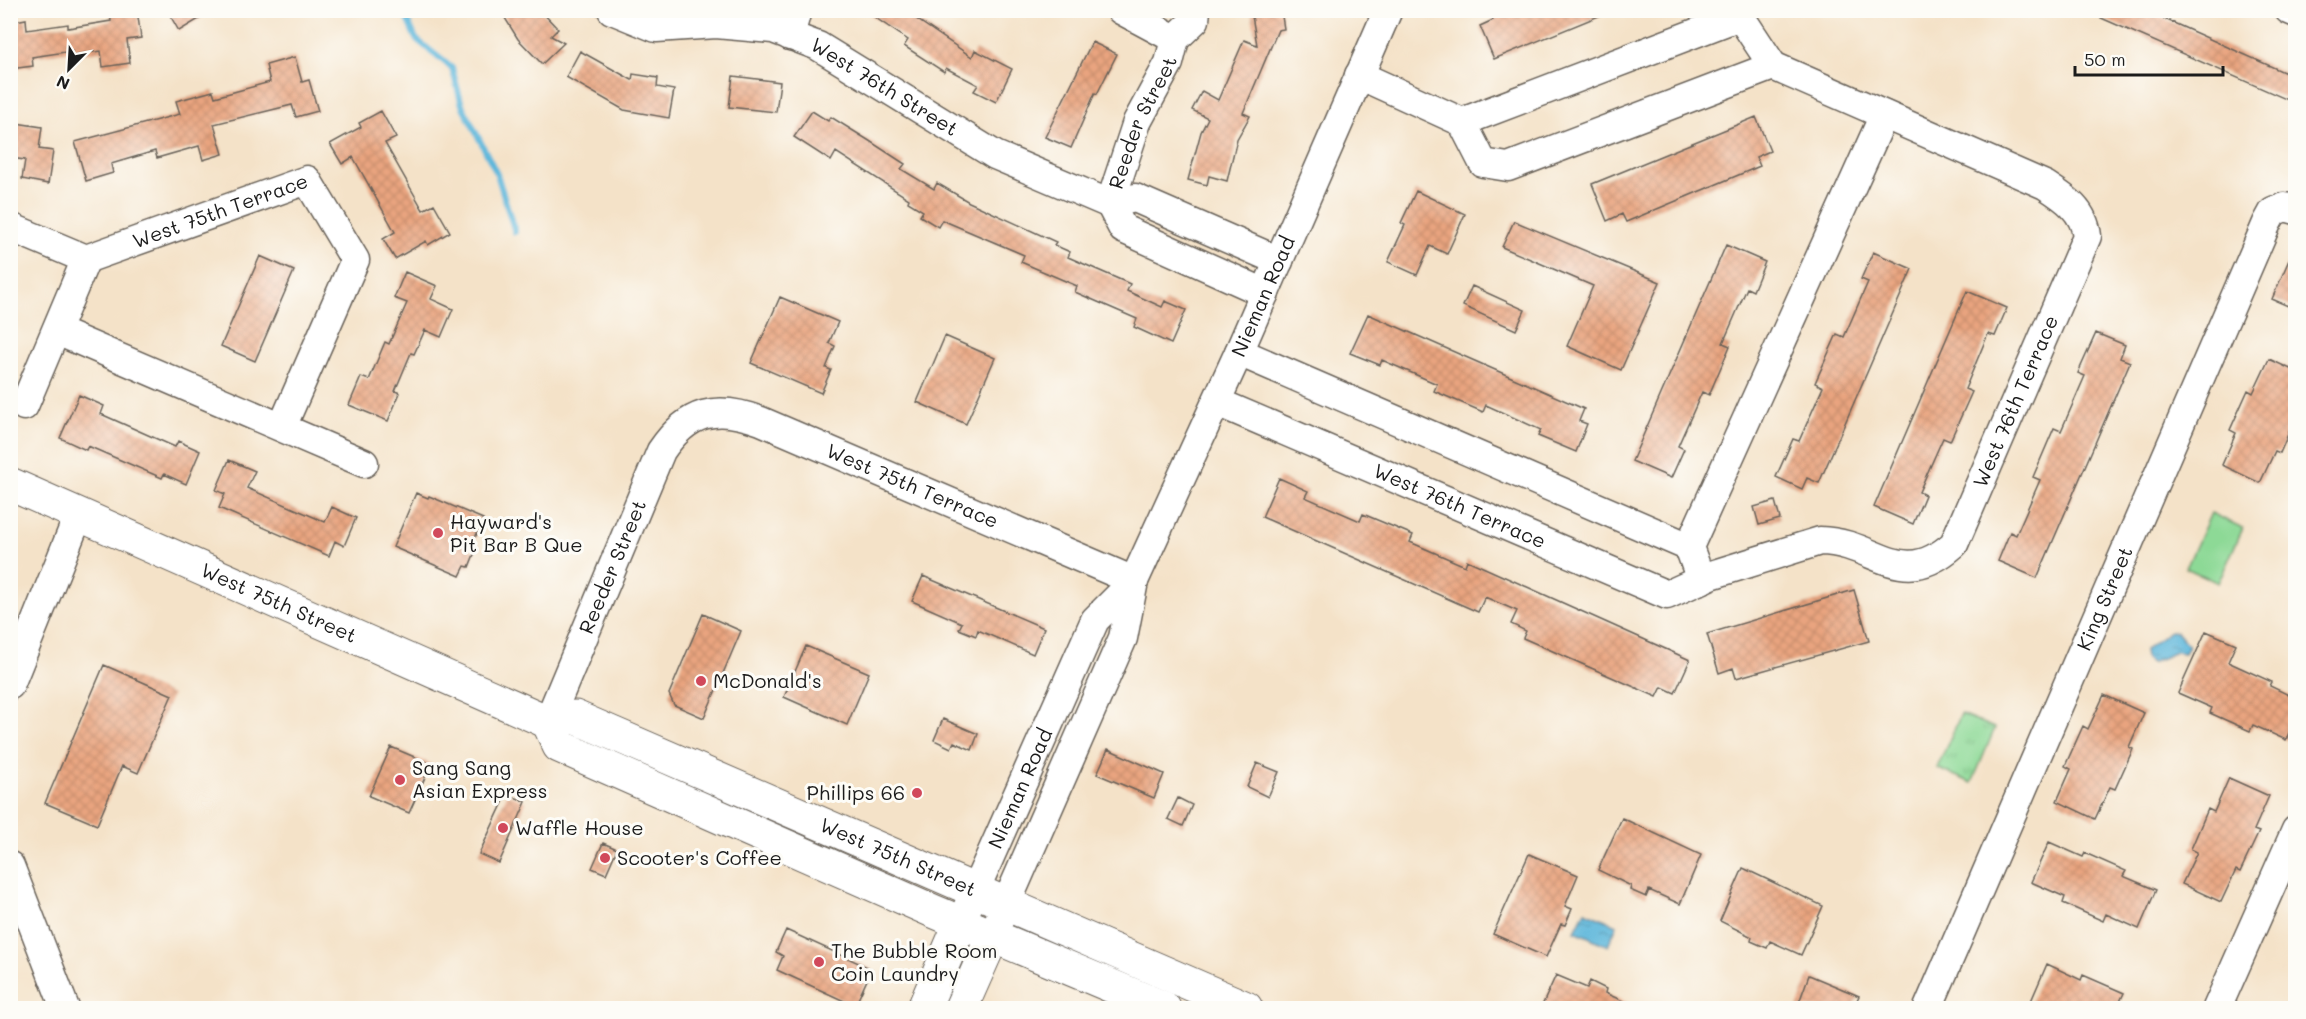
<svg xmlns="http://www.w3.org/2000/svg" width="2306" height="1019" font-family="Mali,sans-serif">
	<style>
		.grass { fill: #8dd996; stroke: #547a59; stroke-width: 1.5 }
		.park { fill: url(#park-tufts); stroke: #547a59; stroke-width: 1.5 }
		.water { fill: url(#water-ripples); stroke: #3c697b; stroke-width: 1.5 }
		.lines { fill: none; stroke-linecap: round; stroke-linejoin: round }
		.stream { stroke: #5cb6da; stroke-width: 6 }
		.building { fill: url(#building-cross-hatch) }
		.minor-casing { stroke: #686158; stroke-width: 31 }
		.major-casing { stroke: #686158; stroke-width: 35 }
		.minor { stroke: #fff; stroke-width: 28 }
		.major { stroke: #fff; stroke-width: 33 }
		.poi-dot { fill: #d1495b; stroke: #fdfcf7; stroke-width: 2 }
		.labels { text-anchor: middle; stroke-width: 6; stroke-linejoin: round; paint-order: stroke }
		.street-label { font-size: 20px; fill: #1c1c1c; stroke: #fdfcf7 }
		.poi-label { font-size: 20px; fill: #1c1c1c; stroke: #fdfcf7; text-anchor: start }
	</style>
	<defs>
		<pattern id="park-tufts" width="24" height="20" patternUnits="userSpaceOnUse" patternTransform="scale(1.5)"><rect width="24" height="20" fill="#8dd996"/><path d="M3 7l-1-3M5 7V3M7 7l1-3M15 17l-1-3M17 17v-4M19 17l1-3" fill="none" stroke="#79ba81"/></pattern>
		<pattern id="water-ripples" width="26" height="14" patternUnits="userSpaceOnUse" patternTransform="scale(1.5)"><rect width="26" height="14" fill="#5cb6da"/><path d="M2 4q2-2 4 0t4 0M15 11q2-2 4 0t4 0" fill="none" stroke="#4b93b0"/></pattern>
		<pattern id="building-cross-hatch" width="8" height="8" patternUnits="userSpaceOnUse" patternTransform="scale(1.5)"><rect width="8" height="8" fill="#e9a47f"/><path d="M0 0l8 8M0 8l8-8" fill="none" stroke="#c78d6d"/></pattern>
	</defs>
	<rect width="100%" height="100%" fill="#fdfcf7"/>
	<filter id="ink" filterUnits="userSpaceOnUse"><feTurbulence type="fractalNoise" baseFrequency=".0167" numOctaves="2"/><feDisplacementMap in="SourceGraphic" scale="12" xChannelSelector="R" yChannelSelector="G"/><feConvolveMatrix kernelMatrix="1 2 1 2 8 2 1 2 1" color-interpolation-filters="sRGB"/></filter>
	<filter id="wash" filterUnits="userSpaceOnUse"><feTurbulence type="fractalNoise" baseFrequency=".008" numOctaves="4" result="noise"/><feDisplacementMap in="SourceGraphic" scale="24" xChannelSelector="R" yChannelSelector="G"/><feGaussianBlur stdDeviation="1.35" result="paint"/><feColorMatrix in="noise" values="0 0 0 0 0 0 0 0 0 0 0 0 0 0 0 0 0 1.4 0 .05"/><feComposite in="paint" operator="in"/></filter>
	<g filter="url(#wash)">
		<rect width="100%" height="100%" fill="#f4e2c8"/>
		<path class="grass" d="M2211,513l32,15 -25,55 -32,-15z"/>
		<path class="park" d="M1961,714l34,14 -23,55 -35,-15z"/>
		<path class="water" d="M2170,631l7,1 11,13 -4,8 -8,-1 -25,11 -6,-5 -1,-8z
			M1585,911l32,14 -9,21 -33,-15z"/>
		<g class="lines">
			<path class="stream" d="M403,10l13,29 36,29 10,37 35,69 18,58"/>
		</g>
		<g id="blocks">
			<path class="building" d="M110,10h27l4,28 -14,2 3,23 -27,4 -2,-16 -29,4v-4l-40,6 1,9 -23,3v-47l16,-3 1,11 41,-6v4l43,-7z
				M167,10h47l-35,21z
				M500,10h40l18,19 -7,7 13,7 -22,21 -24,-25z
				M864,10h39l69,47 3,-7 37,19 -16,33 -22,-11 4,-6 -32,-17 -2,4 -40,-26 4,-6z
				M1251,10h30l3,19 -6,1 -35,83 7,3 -13,23 -10,42 -18,-5 -2,9 -19,-5 13,-48 7,-14 -16,-8 10,-19 16,9 26,-60 13,5z
				M1489,10h121l1,1 -117,48 -14,-33 13,-6z
				M2083,10h61l32,14 119,53v26z
				M1092,42l25,12 -20,40 -2,-1 -24,55 -26,-11z
				M580,51l52,29 1,-6 25,4 -1,9 17,3 -5,28 -45,-8 -58,-33z
				M295,57l7,25 7,-2 9,31 -22,6 -4,-12 -78,19 9,30 -20,6 -4,-14 -42,12 -2,-7 -44,13 2,9 -27,8 -11,-39 105,-28 -4,-13 37,-10 2,6 55,-15 -4,-17z
				M733,76l47,6 -4,30 -47,-5z
				M381,111l15,27 -11,5 38,67 11,-6 16,28 -22,13 -2,-4 -31,18 -12,-20 12,-7 -42,-75 -11,7 -12,-20 31,-17 -2,-4z
				M812,111l16,10 3,-4 37,23 37,24 -4,5 33,20 3,-6 32,19 87,40 -2,3 16,7 -2,5 62,27 -3,7 35,16 3,-6 21,9 -15,34 -37,-17 3,-8 -62,-27 2,-6 -56,-24 3,-7 -82,-35 -4,7 -18,-11 3,-5 -15,-9 1,-3 -73,-47 -5,9 -37,-24z
				M1756,117l14,34 -14,6 4,9 -134,56 -4,-8 -15,7 -15,-37z
				M16,123l26,4 -3,22 14,2 -5,33 -26,-5 3,-19 -15,-2v-20l4,1z
				M1416,191l49,23 -18,40 -17,-8 -13,29 -29,-13 17,-37 -4,-2z
				M1514,221l146,61 -39,88 -54,-24 26,-60 -91,-39z
				M1726,245l39,17 -12,29 -6,-3 -24,55 7,3 -21,49 -7,-3 -24,54 6,3 -13,29 -39,-17z
				M2295,246v63l-23,-10z
				M1873,252l39,17 -93,214 -12,-5 -5,11 -26,-12 17,-38 6,2 24,-54 -8,-4 22,-49 7,3 24,-55 -7,-3z
				M260,256l34,15 -39,90 -34,-15z
				M405,272l32,14 -6,13 22,10 -12,28 -16,-7 -11,24 -3,-1 -16,38 5,2 -12,28 -39,-16 12,-28 8,3 16,-38 4,2 18,-41 -13,-5z
				M1472,286l53,24 -9,20 -53,-24z
				M1967,291l40,17 -12,28 -7,-2 -23,55 7,3 -22,49 -7,-3 -24,54 6,3 -12,29 -39,-17z
				M780,297l58,25 -9,21 6,3 -9,22 5,2 -10,23 -70,-30z
				M1368,314l216,95 -5,12 8,3 -11,28 -38,-16 3,-6 -55,-25 -3,7 -49,-21 3,-7 -55,-24 -2,5 -30,-12z
				M2096,333l29,12 -5,13 10,4 -93,216 -39,-17 12,-29 6,3 24,-55 -7,-3 21,-49 7,3 24,-55 -7,-3z
				M945,336l50,22 -29,66 -49,-22z
				M2269,359l26,12v47l-15,35 -5,-2 -15,32 -38,-18 14,-32 -6,-3 18,-40 5,3z
				M79,395l25,11 -3,8 74,33 3,-6 22,10 -14,33 -22,-10 -2,4 -74,-32 -2,4 -26,-12z
				M229,460l26,11 -8,17 78,34 7,-15 24,11 -12,28 -9,-5 -6,15 -110,-48 6,-14 -9,-4z
				M1279,478l29,13 -3,6 55,24 3,-7 50,21 -3,7 55,24 2,-6 223,100 -15,33 -13,-6 -5,10 -134,-59 3,-7 -15,-7 6,-13 -32,-14 -7,15 -216,-95z
				M416,493l12,5 1,-2 54,23 -13,31 5,2 -6,15 -4,-1 -5,10 -67,-29z
				M1775,501l5,18 -21,6 -5,-18z
				M923,576l121,52 -11,26 -55,-24 -2,6 -17,-7 3,-6 -50,-22z
				M1854,590l15,51 -133,37 -3,-10 -14,5 -12,-39z
				M703,614l38,17 -37,87 -30,-13 -5,-11z
				M2206,631l30,13 -8,18 44,20 -2,4 25,12v19l-9,23 -33,-15 -3,6 -40,-18 2,-5 -34,-15z
				M806,646l63,27 -22,52 -63,-28z
				M104,665l68,30 -34,78 -16,-7 -25,59 -52,-22z
				M2104,695l40,18 -15,34 4,2 -18,40 -5,-2 -15,32 -38,-18 14,-32 -6,-3 18,-40 5,3z
				M943,719l35,15 -6,16 -18,-8 -3,6 -17,-8z
				M391,747l40,17 -22,49 -40,-17z
				M1108,749l56,25 -10,24 -57,-24z
				M1257,763l22,9 -11,25 -21,-10z
				M2229,778l40,18 -15,34 5,2 -19,40 -4,-2 -15,32 -39,-18 15,-32 -6,-3 17,-40 6,3z
				M507,794l19,8 -27,61 -20,-9z
				M1178,798l14,7 -9,21 -15,-7z
				M1622,818l79,37 -21,49 -31,-14 -3,7 -16,-7 1,-4 -33,-16z
				M2049,842l34,15 2,-4 41,18 -3,5 33,14 -17,39 -33,-15 -3,7 -40,-18 2,-6 -34,-15z
				M603,843l14,6 -11,25 -14,-6z
				M1529,854l49,21 -13,31 7,3 -7,16 -4,-1 -15,33 -53,-23z
				M1743,868l80,38 -22,49 -31,-14 -3,7 -16,-7 1,-4 -32,-16z
				M786,930l86,39 -17,37 -78,-36 6,-14 -7,-4z
				M2047,964l34,16 2,-5 41,18 -7,15h-89z
				M1556,975l31,13 3,-7 16,8 -1,4 34,15h-98z
				M1809,975l50,21 -6,12h-56z"/>
		</g>
	</g>
	<g filter="url(#ink)">
		<use href="#blocks" fill-opacity="0" stroke="#686158" stroke-width="1.5"/>
		<g class="lines">
			<g class="minor-casing">
				<g id="minor">
					<path id="s1" d="M612,10l44,18 60,-4 57,5 45,17 177,109 115,49 25,-6 144,63"/>
					<path d="M1121,10l54,29"/>
					<path d="M2289,10l7,3"/>
					<path d="M790,36l7,-26"/>
					<path d="M1462,122l278,-106 33,50"/>
					<path id="s2" d="M1110,204l27,-82 32,-59 6,-24 20,-19 1,-10"/>
					<path d="M1110,204l13,25 142,64"/>
					<path id="s3" d="M10,227l76,32 221,-79 48,80 -73,167"/>
					<path d="M57,331l307,132"/>
					<path d="M1239,352l450,195"/>
					<path id="s4" d="M1217,402l450,193 44,-20 109,-34c57,1 80,51 134,3l133,-308c-3,-26 -22,-38 -42,-51l-272,-119 -265,101 -25,-4 -21,-41 -103,-47"/>
					<path d="M24,406l62,-147"/>
					<path d="M1701,580l-12,-33 195,-432"/>
					<path d="M10,685l69,-171"/>
					<path id="s5" d="M548,722l113,-271c27,-40 55,-47 100,-30l373,160"/>
					<path d="M10,866l55,142"/>
					<path id="s6" d="M961,922l134,-302 39,-39"/>
					<path id="s7" d="M997,925l126,-287 11,-57 105,-229 149,-342"/>
					<path id="s8" d="M1928,1008l339,-785 6,-11 12,-5 11,3"/>
					<path d="M2217,1008l79,-178"/>
				</g>
			</g>
			<g class="major-casing">
				<g id="major">
					<path id="s9" d="M10,484l538,238 27,-5 671,291"/>
					<path d="M548,722l11,24 374,165 231,97"/>
					<path d="M924,1008l37,-86"/>
					<path d="M961,1008l32,-72"/>
				</g>
			</g>
			<use href="#minor" class="minor"/>
			<use href="#major" class="major"/>
		</g>
	</g>
	<g class="poi-dot">
		<circle cx="438" cy="533" r="6"/>
		<circle cx="701" cy="681" r="6"/>
		<circle cx="400" cy="780" r="6"/>
		<circle cx="917" cy="793" r="6"/>
		<circle cx="503" cy="828" r="6"/>
		<circle cx="605" cy="858" r="6"/>
		<circle cx="819" cy="962" r="6"/>
	</g>
	<g class="labels">
		<g class="street-label">
			<text dy="7" stroke="none"><textPath href="#s1" startOffset="291">West 76th Street</textPath></text>
			<text dy="7" stroke="none"><textPath href="#s2" startOffset="88">Reeder Street</textPath></text>
			<text dy="7" stroke="none"><textPath href="#s3" startOffset="225">West 75th Terrace</textPath></text>
			<text dy="7" stroke="none"><textPath href="#s7" startOffset="684">Nieman Road</textPath></text>
			<text dy="7" stroke="none"><textPath href="#s4" startOffset="951">West 76th Terrace</textPath></text>
			<text dy="7" stroke="none"><textPath href="#s5" startOffset="574">West 75th Terrace</textPath></text>
			<text dy="7" stroke="none"><textPath href="#s4" startOffset="264">West 76th Terrace</textPath></text>
			<text dy="7" stroke="none"><textPath href="#s5" startOffset="168">Reeder Street</textPath></text>
			<text dy="7" stroke="none"><textPath href="#s8" startOffset="446">King Street</textPath></text>
			<text dy="7" stroke="none"><textPath href="#s9" startOffset="294">West 75th Street</textPath></text>
			<text dy="7" stroke="none"><textPath href="#s6" startOffset="146">Nieman Road</textPath></text>
			<text dy="7" stroke="none"><textPath href="#s9" startOffset="968">West 75th Street</textPath></text>
		</g>
		<g class="poi-label">
			<text x="450" y="529">Hayward's<tspan x="450" dy="23">Pit Bar B Que</tspan></text>
			<text x="713" y="688">McDonald's</text>
			<text x="412" y="775">Sang Sang<tspan x="412" dy="23">Asian Express</tspan></text>
			<text x="905" y="800" text-anchor="end">Phillips 66</text>
			<text x="515" y="835">Waffle House</text>
			<text x="617" y="865">Scooter's Coffee</text>
			<text x="831" y="958">The Bubble Room<tspan x="831" dy="23">Coin Laundry</tspan></text>
		</g>
	</g>
	<rect width="2306" height="1019" fill="none" stroke="#fdfcf7" stroke-width="36"/>
	<g transform="translate(69 69) rotate(204)" stroke="#fdfcf7" stroke-width="4.5" paint-order="stroke">
	<path d="M0-4.5L10 22L0 15L-10 22Z" fill="#1c1c1c"/>
	<text y="-9" font-size="16" font-weight="bold" text-anchor="middle" fill="#1c1c1c">N</text>
	</g>
	<path d="M2075 66v9h148v-9" fill="none" stroke="#1c1c1c" stroke-width="3"/>
	<text x="2084" y="66" font-size="18" fill="#1c1c1c" stroke="#fdfcf7" stroke-width="4.5" paint-order="stroke">50 m</text>
</svg>
